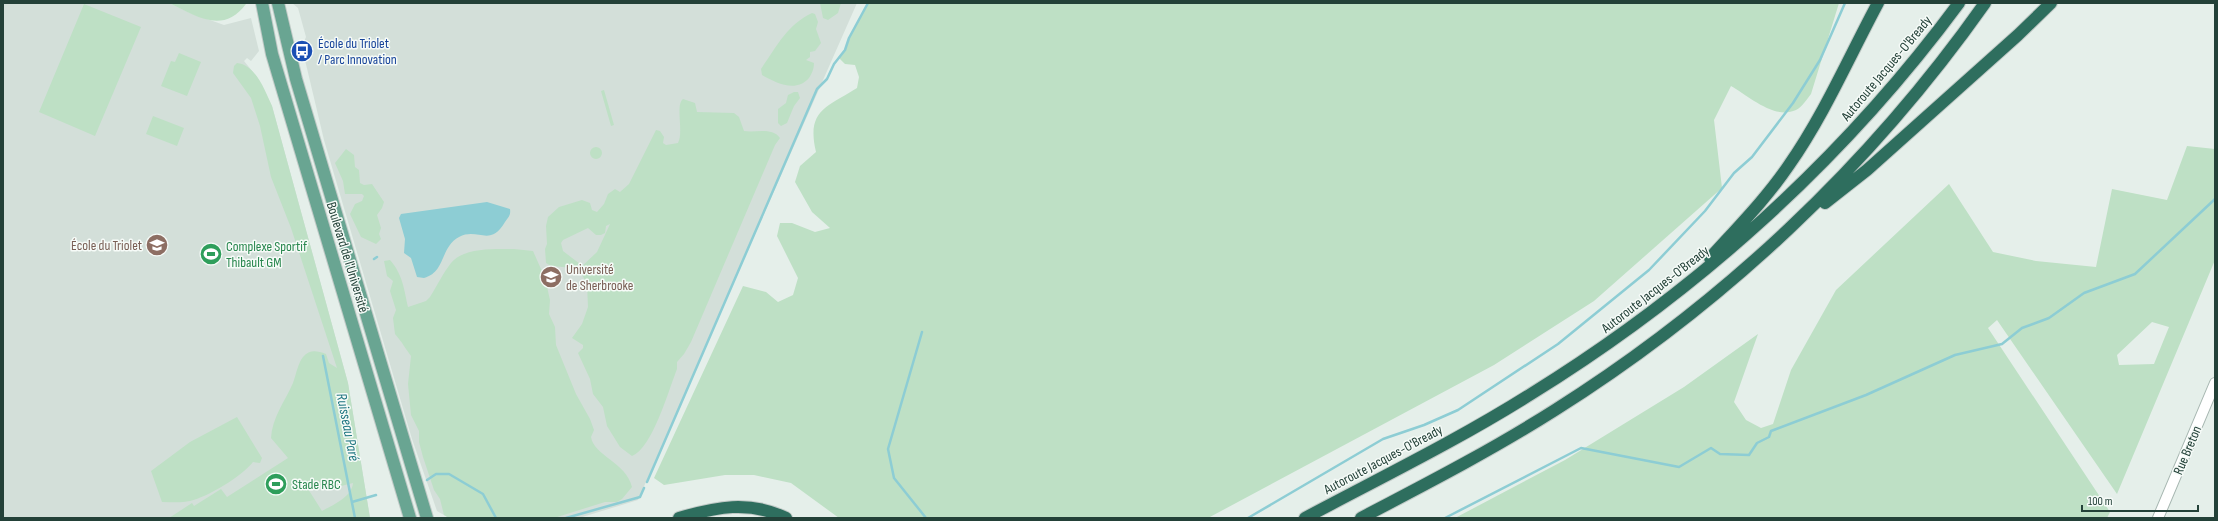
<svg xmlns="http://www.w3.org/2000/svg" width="2218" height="521" font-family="'Sofia Sans Condensed',sans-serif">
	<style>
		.built { fill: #d3dfd9 }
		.green { fill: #bee0c5; fill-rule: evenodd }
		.water { fill: #8dcdd4 }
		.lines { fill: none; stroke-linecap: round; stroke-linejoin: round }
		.stream { stroke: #8dcdd4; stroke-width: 2.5 }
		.minor-casing { stroke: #a7b7b1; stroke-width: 12 }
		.major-casing { stroke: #c1cac7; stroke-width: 14 }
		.highway-casing { stroke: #c1cac7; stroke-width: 14 }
		.minor { stroke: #fff; stroke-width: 10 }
		.major { stroke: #69a592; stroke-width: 12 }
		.highway { stroke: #2e6e5e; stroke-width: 12 }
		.labels { text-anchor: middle; stroke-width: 3; stroke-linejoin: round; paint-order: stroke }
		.transit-label { font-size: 14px; fill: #164399; stroke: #f6fbf8; text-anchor: start }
		.street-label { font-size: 14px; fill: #234138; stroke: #f6fbf8 }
		.education-label { font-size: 14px; fill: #785e54; stroke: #f6fbf8; text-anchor: end }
		.leisure-label { font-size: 14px; fill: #27864d; stroke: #f6fbf8; text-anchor: start }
		.water-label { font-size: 15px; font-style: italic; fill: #1b747f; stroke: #f6fbf8 }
	</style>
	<rect width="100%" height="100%" fill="#e5efea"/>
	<path class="built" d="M3,3h166l21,10 34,12 27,-7 8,33 -8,10 -4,-3 -3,3 13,16 15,29 76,277 22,135h-367z
		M292,3h565l-219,497 -59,18h-130l-12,-7 -25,-72 -88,-299 -19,-80 -1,-5h2v-4h-3v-7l3,-7 -8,-29z"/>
	<path class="green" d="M169,3h77v1c-23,31 -50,12 -77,-1z
		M820,3h21l-3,10 -10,7 -5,-2z
		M868,3h971l-28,91c-4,5 -9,13 -15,16 -22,10 -47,-14 -65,-24l-17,34 8,68 -128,113 -100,64 -286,153h-369l-48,-35 -37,-8h-29l-61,10 -10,-7 89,-192 23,6 12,10 15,-7 5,-17 -21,-42 3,-13h12l23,9 15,-4 -18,-16 -17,-30 5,-16 16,-14c-10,-42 11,-45 41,-64l2,-11 -4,-12 -10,-1 -6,-6 6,-8 4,-12z
		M84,4l57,23 -46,109 -56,-24z
		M812,13l3,1 3,8 -2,7 5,14 -6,8 -5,1v5l-4,3 8,3c0,6 -2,10 -5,15 -13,15 -33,5 -47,-3l-1,-6c16,-23 26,-44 51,-56z
		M179,53l22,9 -14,34 -26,-10 10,-25 4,1z
		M237,63c19,2 28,28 35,43l76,277 22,135h-201l23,-15 2,3 27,-17 6,8 61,-39 -17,-20c1,-20 14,-37 22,-55 3,-8 5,-20 10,-26 7,-8 14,-6 23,-3l3,9 8,5 -46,-140 -20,-51 -11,-51 -9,-28 -18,-25 1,-7zM303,481l30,7 20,-5c-1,14 -20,22 -31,28z
		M604,90l10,35 -3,1 -10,-35z
		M794,92h4l2,6 -6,8 -7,17 -6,3 -3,-3v-14l8,-6 2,-8z
		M683,99l12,4 2,9 37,1 5,4 5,14c12,2 28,-4 36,7l-5,7 -84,197 -7,12 -7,8v7c-8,20 -25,80 -45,87l-12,-9 -13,-21 -4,-19 -10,-13 -3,-15 -12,-26 5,-5v-3l-11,-7 10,-14 6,-17 -1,-23 -8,-15 18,-17 13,-28 -4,2 -1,7 -4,2h-5l-8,-7 -25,12 -2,3 2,8 17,13 -6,4 -23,-2 -5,-3 -1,-14 2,-5 -1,-18 2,-9 11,-10 23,-7 8,3 2,7 5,2 7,-8 4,-10 7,-5 5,3 9,-8 27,-54 4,1 4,6 -1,6 3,2 12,-2c6,-11 -3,-38 5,-44z
		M153,116l31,12 -7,18 -31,-12z
		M2187,146l28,3v111l-98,234 -120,-174 -9,8 122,184 -3,6h-652l110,-58 119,-73 74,-53 -24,68 12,18 15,8 12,-4 18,-54 45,-80 113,-106 44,68 43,9 60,6 16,-78 55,11zM2152,322l17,5 -15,37 -35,1 -2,-10z
		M590 153a6 6 0 1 1 12 0a6 6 0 1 1-12 0Z
		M346,149l8,6 1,12 4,3 1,13 4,2 8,-1 12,18 -2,6 -5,7 4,13 -2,6 2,5 -5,5 -15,-7 -11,-23 5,-10 7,-3 2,-5 -2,-2h-17l-2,-13 -8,-18z
		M514,249l19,2 12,27 5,22 -1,14 6,13 1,18 20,49 14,25 4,11 -3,7c3,19 35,25 41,50l-10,12 -5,3h-12l-51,16h-105l-5,-3 -4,-16 -6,-9 -11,-33 -4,-15v-11l-8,-16 -3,-31 3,-28c-6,-8 -9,-14 -16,-22l-2,-16 3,-8 -6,-19 3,-10 -6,-5 -3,-15 6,-1c13,15 14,29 18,47l18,-6 4,-4c7,-11 13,-24 21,-34 13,-16 44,-14 63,-14z
		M237,417l25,41 -2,5 -7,-1c-11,14 -45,35 -63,39 -9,2 -18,1 -28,1l-11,-31 39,-29z"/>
	<path class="water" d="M487,202l23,7c1,7 -2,8 -5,13 -15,26 -27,5 -46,15 -19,10 -13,35 -35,41l-7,-1 -6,-19 -7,-5 1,-14 -6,-21 2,-4z"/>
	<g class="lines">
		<path class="stream" d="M374,259l3,-2
			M922,332l-34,117 6,29 32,40
			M323,356l32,162
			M427,480l9,-6h13l34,20 13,24
			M647,482l170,-393 10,-10 7,-15 11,-14 4,-12 19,-35
			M352,502l24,-7
			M566,518l74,-21 4,-9
			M1248,518l135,-79 41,-14 34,-15 100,-66 91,-74 56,-59 29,-38 18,-16 41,-54 27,-43 25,-57
			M1445,518l136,-70 98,19 32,-19 9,6 29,1 8,-12 12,-6 2,-6 95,-36 89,-40 47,-11 20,-16 27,-10 35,-25 51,-19 80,-75"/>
		<g class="minor-casing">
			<path id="minor" d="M2158,518l57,-135"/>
		</g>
		<g class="major-casing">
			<path id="major" d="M262,3l10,51 138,464
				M278,3l18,76 131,439"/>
		</g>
		<g class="highway-casing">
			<path id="highway" d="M1825,203l42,-33 151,-135 33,-32
				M1710,258c27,-30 56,-59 79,-93 35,-50 60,-108 89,-162
				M679,518c37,-11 70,-18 107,0
				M1305,518c75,-40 153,-78 226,-124 165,-102 312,-234 428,-391
				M1361,518c65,-34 131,-68 194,-108 168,-106 315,-244 430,-407"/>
		</g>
		<use href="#minor" class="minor"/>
		<use href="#major" class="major"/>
		<use href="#highway" class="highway"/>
	</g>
	<defs>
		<g id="bus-disc" transform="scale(1.15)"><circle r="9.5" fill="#1a4fb4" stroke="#f6fbf8"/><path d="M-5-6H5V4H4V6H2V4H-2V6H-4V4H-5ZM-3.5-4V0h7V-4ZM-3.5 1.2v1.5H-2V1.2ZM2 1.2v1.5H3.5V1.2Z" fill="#fff"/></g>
		<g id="school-disc" transform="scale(1.15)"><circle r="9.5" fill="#8d6e63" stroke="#f6fbf8"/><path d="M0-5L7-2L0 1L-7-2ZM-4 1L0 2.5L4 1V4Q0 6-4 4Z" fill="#fff"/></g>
		<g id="stadium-disc" transform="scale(1.15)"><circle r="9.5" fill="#2e9e5b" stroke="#f6fbf8"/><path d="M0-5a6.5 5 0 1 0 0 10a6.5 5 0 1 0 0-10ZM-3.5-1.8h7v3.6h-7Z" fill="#fff"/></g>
		<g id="university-disc" transform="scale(1.15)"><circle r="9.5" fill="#8d6e63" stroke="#f6fbf8"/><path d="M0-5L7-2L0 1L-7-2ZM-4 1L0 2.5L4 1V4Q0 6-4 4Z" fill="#fff"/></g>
	</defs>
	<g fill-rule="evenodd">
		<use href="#bus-disc" x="302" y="51"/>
		<use href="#school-disc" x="157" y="245"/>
		<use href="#stadium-disc" x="211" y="254"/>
		<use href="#university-disc" x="551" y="277"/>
		<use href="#stadium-disc" x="276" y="484"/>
	</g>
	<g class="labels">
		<g class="transit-label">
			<text x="318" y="48">École du Triolet<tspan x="318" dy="16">/ Parc Innovation</tspan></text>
		</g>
		<g class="street-label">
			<text transform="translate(1886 68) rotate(-50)" y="5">Autoroute Jacques-O'Bready</text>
			<text transform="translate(348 257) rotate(73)" y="5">Boulevard de l'Université</text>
			<text transform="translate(1655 289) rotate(-38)" y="5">Autoroute Jacques-O'Bready</text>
			<text transform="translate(2187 450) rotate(-67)" y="5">Rue Breton</text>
			<text transform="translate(1383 459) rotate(-28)" y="5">Autoroute Jacques-O'Bready</text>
		</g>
		<g class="education-label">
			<text x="142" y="250">École du Triolet</text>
			<text x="566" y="274" text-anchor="start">Université<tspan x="566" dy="16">de Sherbrooke</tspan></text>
		</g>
		<g class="leisure-label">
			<text x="226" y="251">Complexe Sportif<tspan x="226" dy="16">Thibault GM</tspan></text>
			<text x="292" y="489">Stade RBC</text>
		</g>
		<g class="water-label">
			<text transform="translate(348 427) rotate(79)" y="5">Ruisseau Paré</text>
		</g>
	</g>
	<rect width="2218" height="521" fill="none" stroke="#234138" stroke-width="8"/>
	<path d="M2082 505v6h116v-6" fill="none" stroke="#234138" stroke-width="2"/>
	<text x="2088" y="505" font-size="12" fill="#234138" stroke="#f6fbf8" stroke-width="3" paint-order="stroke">100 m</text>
</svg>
